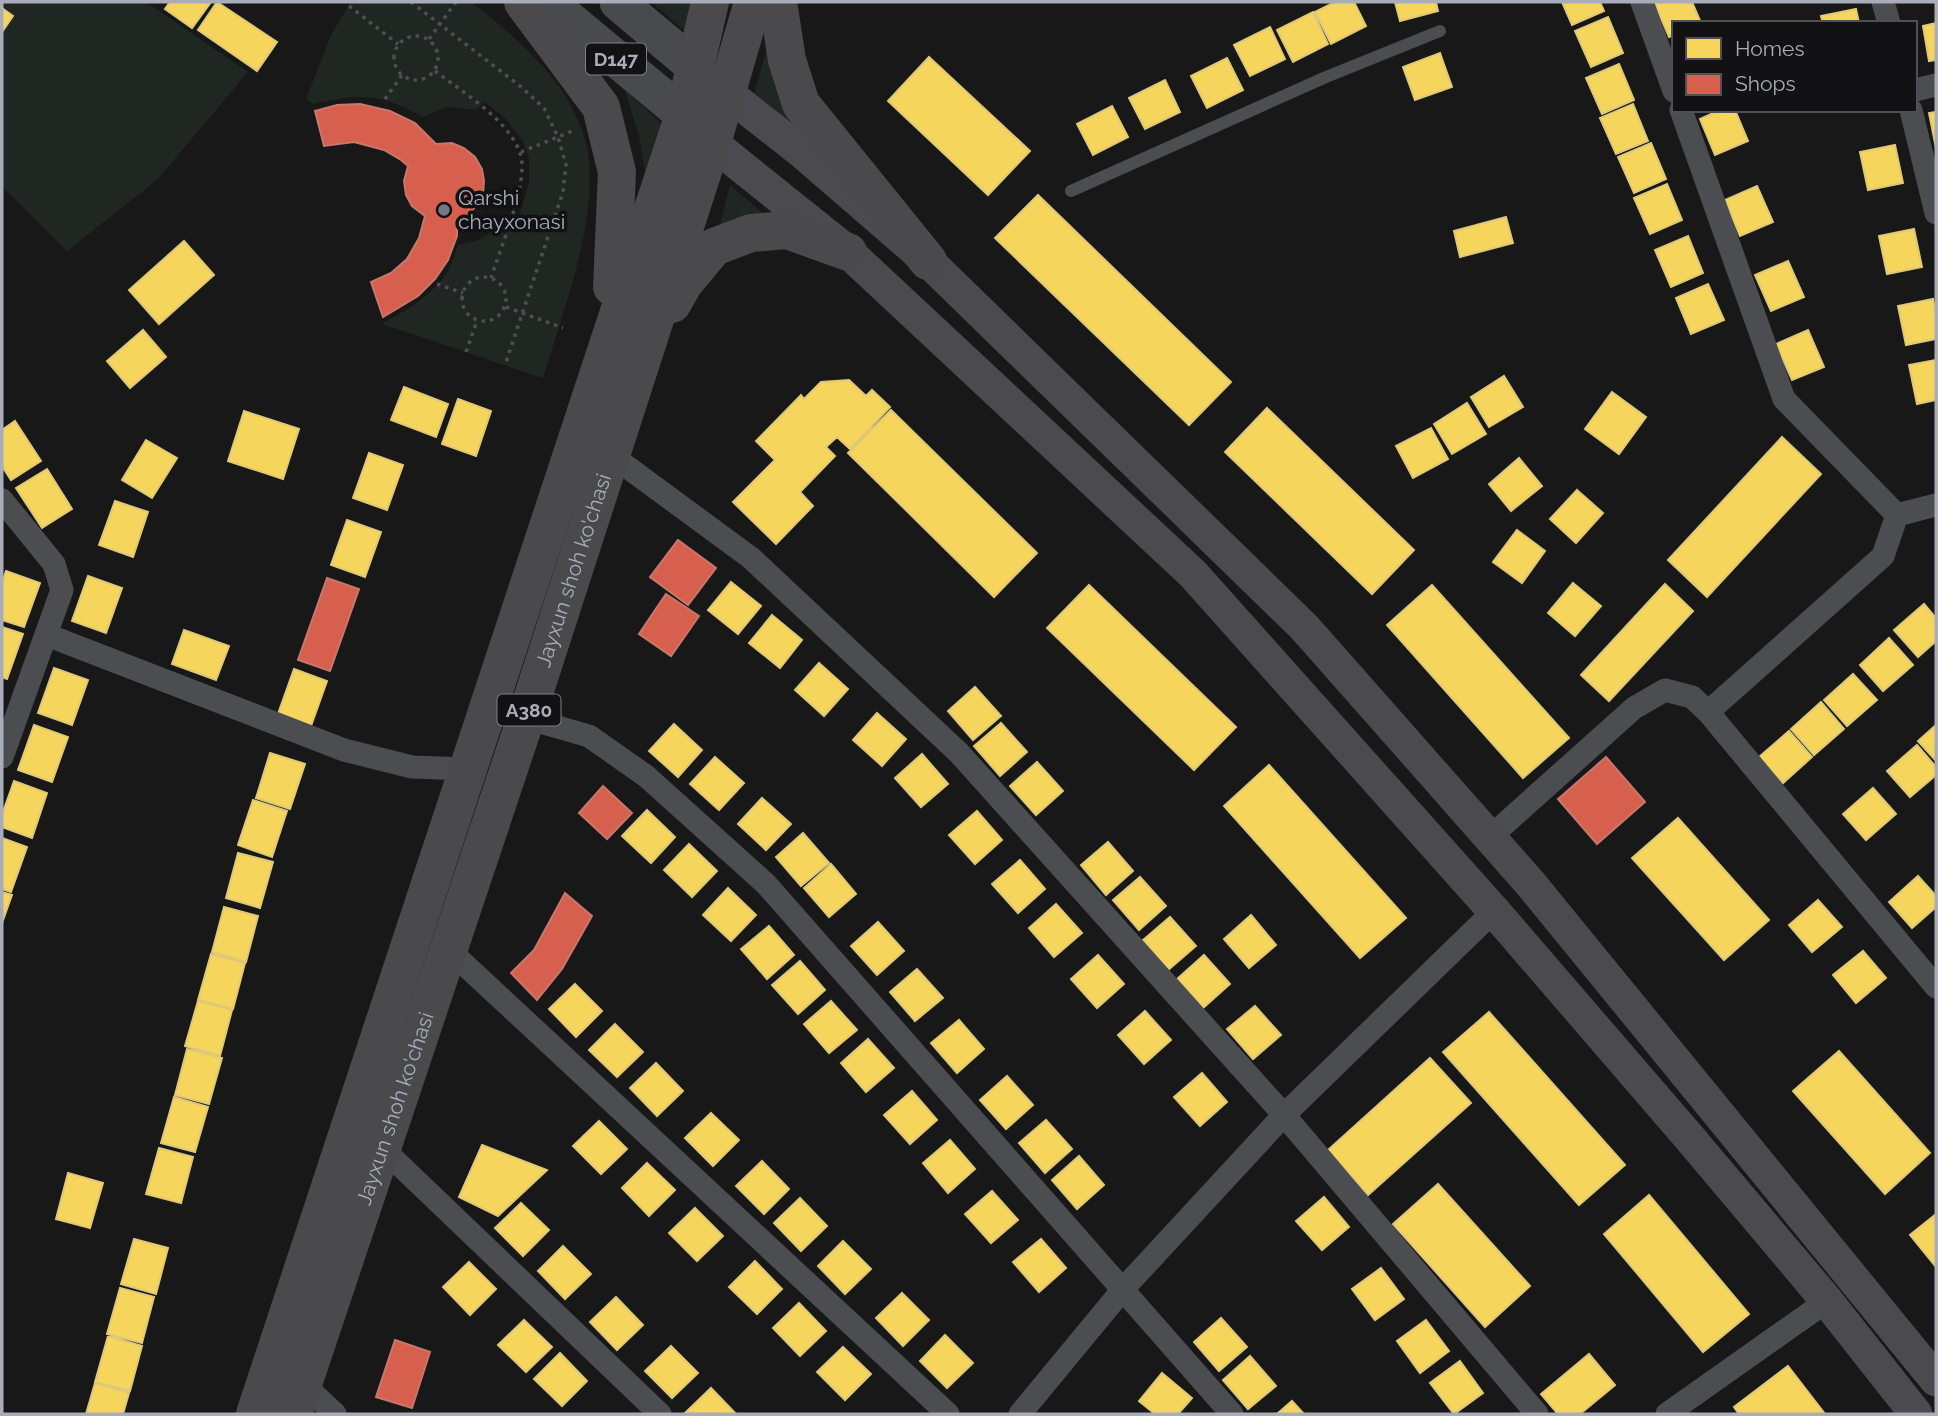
<svg xmlns="http://www.w3.org/2000/svg" width="1938" height="1416" font-family="Raleway,sans-serif">
	<style>
		.green { fill: #202722 }
		.homes { fill: #f6d55c; stroke: #dfc978; stroke-width: 2 }
		.shops { fill: #d6604d; stroke: #c8776d; stroke-width: 2 }
		.lines { fill: none; stroke-linecap: round; stroke-linejoin: round }
		.path { stroke: #4e4e53; stroke-width: 3.5; stroke-dasharray: 3.5 5; stroke-linecap: butt }
		.service { stroke: #4c4d51; stroke-width: 12 }
		.minor { stroke: #4c4d51; stroke-width: 23 }
		.secondary { stroke: #4b4b4f; stroke-width: 33 }
		.primary { stroke: #494a4d; stroke-width: 37 }
		.trunk { stroke: #4a4a4d; stroke-width: 38 }
		.poi-dot { fill: #767881; stroke: #121214; stroke-width: 2.5 }
		.labels { text-anchor: middle; stroke-width: 7; stroke-linejoin: round; paint-order: stroke }
		.shield { fill: #121214; stroke: #7c7e88; stroke-width: 2 }
		.shield-label { font-size: 19px; font-weight: bold; fill: #a9acb9 }
		.poi-label { font-size: 21px; fill: #a9acb9; stroke: #121214; text-anchor: start }
		.street-label { font-size: 21px; fill: #a9acb9; stroke: #121214 }
	</style>
	<rect width="100%" height="100%" fill="#181818"/>
	<path class="green" d="M2,2h144l102,70 -91,108 -90,71 -65,-65v-151l11,-19 -11,-11z
		M351,2h121c28,23 64,52 85,82 14,18 27,46 31,68 10,70 -25,159 -45,226l-161,-54c23,-13 46,-26 63,-48 6,-8 9,-21 13,-31l21,-5 40,-25 10,-31v-26l-6,-17 -17,-22 -21,-17 -9,8 -29,-3 -24,10c-41,-24 -65,-24 -110,-13l-7,-5 25,-64z
		M651,2h43l-7,31z
		M769,41l24,84 -39,-31z
		M625,90l40,37 -19,51 -7,-42z
		M730,185l34,29 -44,11z"/>
	<path class="homes" d="M170,2h41l-19,26 -27,-19z
		M217,2l60,40 -20,29 -59,-41z
		M1335,2h19l12,24 -35,18 -16,-32z
		M1395,2h41l2,9 -38,10z
		M1562,2h38l4,9 -32,14z
		M1654,2h38l9,21h-27v12l-5,2z
		M2,8l11,8 -11,16z
		M1856,9l3,14h-36l-2,-7z
		M1313,12l15,32 -35,18 -16,-32z
		M1608,17l15,36 -32,14 -16,-36z
		M1936,23v37l-7,1 -6,-35z
		M1270,27l15,32 -35,17 -16,-31z
		M1440,53l12,34 -37,13 -12,-33z
		M929,57l101,94 -42,44 -100,-94z
		M1227,58l16,32 -36,18 -16,-32z
		M1619,64l15,36 -32,14 -16,-36z
		M1165,80l15,32 -35,17 -16,-31z
		M1633,104l15,37 -32,13 -16,-36z
		M1112,106l16,31 -35,18 -16,-31z
		M1720,110h15l13,31 -33,14 -15,-36z
		M1936,112v36l-7,-35z
		M1651,143l15,36 -32,14 -16,-36z
		M1895,145l8,38 -35,7 -8,-38z
		M1667,184l15,36 -32,14 -16,-36z
		M1757,186l16,36 -33,14 -15,-36z
		M1038,195l193,187 -42,43 -194,-187z
		M1506,217l7,26 -53,14 -6,-26z
		M1914,229l8,38 -35,7 -8,-38z
		M1688,236l15,37 -32,14 -16,-37z
		M184,241l30,34 -55,49 -30,-34z
		M1788,261l16,36 -33,14 -16,-36z
		M1708,284l16,36 -33,14 -15,-36z
		M1933,299l3,15v25l-30,6 -8,-39z
		M143,330l23,27 -36,31 -23,-27z
		M1808,330l16,37 -32,13 -16,-36z
		M1936,360v40l-19,4 -8,-39z
		M1504,376l19,31 -34,20 -18,-30z
		M849,380l17,16 6,-6 18,17 -40,42 -13,-12 -11,10 9,9 -35,36 13,14 -37,38 -43,-42 42,-42 -19,-19 45,-46 3,4 17,-17z
		M404,387l44,17 -12,33 -45,-17z
		M1612,392l34,25 -27,37 -34,-25z
		M458,399l33,12 -15,45 -34,-12z
		M1467,403l19,31 -34,20 -18,-30z
		M1267,408l147,142 -42,44 -147,-142z
		M891,410l146,143 -43,44 -146,-144z
		M244,411l55,18 -16,50 -55,-18z
		M15,421l26,40 -30,19 -9,-14v-36z
		M1431,428l17,31 -35,19 -17,-32z
		M1782,437l39,37 -114,123 -39,-37z
		M146,440l31,18 -25,40 -30,-18z
		M369,453l34,12 -16,45 -34,-12z
		M1519,458l23,28 -31,25 -22,-27z
		M47,469l25,40 -30,19 -26,-40z
		M1577,490l26,23 -27,30 -26,-24z
		M115,501l33,11 -15,45 -34,-12z
		M347,520l34,12 -16,45 -34,-12z
		M1517,530l28,21 -23,32 -29,-21z
		M6,571l34,12 -16,44 -22,-7v-37z
		M88,576l34,12 -16,45 -34,-12z
		M731,582l30,24 -23,28 -30,-24z
		M1573,583l28,23 -26,30 -27,-23z
		M1665,584l28,27 -84,90 -28,-26z
		M1089,585l147,142 -42,43 -147,-142z
		M1432,585l137,153 -46,40 -136,-153z
		M1924,604l12,14v23l-18,16 -24,-27z
		M772,615l30,25 -22,28 -31,-25z
		M2,627l21,7 -16,45 -5,-2z
		M184,630l45,16 -13,34 -44,-16z
		M1889,638l24,27 -30,26 -23,-26z
		M819,663l29,26 -24,27 -29,-26z
		M54,668l34,12 -16,45 -34,-12z
		M294,669l33,12 -16,45 -33,-12z
		M1853,674l24,26 -30,26 -23,-26z
		M975,687l26,29 -28,24 -25,-29z
		M1821,702l23,27 -30,26 -23,-26z
		M877,713l29,26 -24,27 -29,-26z
		M1001,723l26,29 -27,24 -26,-30z
		M674,724l28,26 -24,27 -29,-26z
		M34,725l34,12 -16,45 -34,-12z
		M1936,725v36l-18,-20z
		M1789,731l23,26 -29,26 -24,-26z
		M1917,745l19,22v8l-26,22 -23,-26z
		M270,753l35,11 -15,45 -34,-11z
		M922,754l26,30 -27,23 -26,-29z
		M715,757l29,26 -25,27 -29,-26z
		M1037,762l26,29 -27,24 -26,-29z
		M1269,765l137,153 -46,40 -136,-152z
		M14,781l33,12 -15,45 -30,-11v-12z
		M1873,788l23,26 -30,26 -23,-26z
		M762,798l29,26 -25,26 -28,-26z
		M253,800l34,11 -15,46 -34,-12z
		M647,810l28,27 -24,26 -29,-27z
		M977,811l25,29 -27,24 -26,-29z
		M1678,818l91,102 -45,40 -92,-102z
		M803,833l26,30 -28,23 -25,-29z
		M2,838l25,9 -16,45 -9,-3z
		M1108,842l25,29 -27,24 -25,-30z
		M689,844l28,27 -25,26 -28,-27z
		M238,853l35,9 -13,46 -34,-10z
		M1020,860l25,29 -27,24 -26,-29z
		M831,864l25,30 -27,23 -25,-29z
		M1918,876l18,20v11l-24,21 -23,-26z
		M1140,877l26,29 -27,24 -26,-30z
		M728,888l28,27 -25,26 -28,-26z
		M2,892l10,3 -10,28z
		M1818,900l24,27 -30,25 -23,-27z
		M1056,904l26,29 -28,24 -25,-29z
		M224,907l34,9 -12,46 -34,-10z
		M1251,915l25,30 -27,23 -25,-29z
		M1170,917l26,29 -28,24 -25,-30z
		M878,922l26,29 -27,24 -26,-29z
		M769,926l25,29 -27,24 -26,-30z
		M1863,951l23,27 -30,25 -23,-28z
		M211,954l34,9 -12,46 -35,-9z
		M1098,955l26,29 -27,24 -26,-29z
		M1204,955l26,29 -27,24 -26,-29z
		M800,961l25,29 -27,24 -26,-29z
		M917,969l26,29 -28,23 -25,-29z
		M575,984l27,27 -26,26 -27,-28z
		M198,1001l34,9 -12,46 -35,-10z
		M831,1001l26,29 -28,23 -25,-29z
		M1255,1006l26,29 -28,24 -26,-30z
		M1145,1011l26,29 -27,24 -26,-29z
		M1489,1012l136,153 -46,40 -136,-153z
		M959,1020l25,29 -27,24 -26,-30z
		M615,1024l28,28 -26,25 -28,-27z
		M868,1039l26,29 -28,24 -25,-29z
		M187,1049l35,9 -13,46 -34,-9z
		M1839,1051l91,102 -45,41 -92,-103z
		M1430,1058l41,45 -103,92 -40,-45z
		M656,1063l27,28 -26,25 -27,-28z
		M1202,1073l25,29 -27,24 -26,-29z
		M1007,1076l26,29 -27,24 -26,-29z
		M912,1091l25,29 -27,24 -26,-29z
		M174,1097l34,10 -13,45 -34,-9z
		M711,1113l28,27 -26,26 -28,-28z
		M1046,1120l26,29 -27,24 -26,-30z
		M599,1121l28,28 -26,25 -28,-28z
		M950,1140l25,29 -27,24 -25,-30z
		M482,1145l65,25 -49,46 -39,-19z
		M159,1148l34,9 -12,46 -35,-9z
		M1079,1156l25,29 -27,24 -25,-29z
		M762,1161l27,28 -25,25 -28,-28z
		M647,1163l28,27 -26,26 -27,-28z
		M68,1173l35,10 -13,45 -34,-9z
		M1438,1184l92,102 -45,41 -92,-103z
		M992,1191l26,29 -27,23 -26,-29z
		M1649,1195l100,119 -46,38 -99,-118z
		M1324,1197l25,30 -27,23 -26,-29z
		M800,1198l27,28 -26,25 -27,-28z
		M521,1203l28,27 -26,26 -28,-28z
		M695,1208l28,28 -26,25 -28,-28z
		M1936,1214v53l-26,-32z
		M134,1239l34,9 -12,46 -35,-10z
		M1041,1239l25,29 -27,24 -26,-30z
		M843,1241l28,28 -26,25 -27,-28z
		M563,1246l28,28 -26,25 -27,-28z
		M755,1261l27,28 -25,25 -28,-27z
		M469,1262l27,27 -26,26 -27,-28z
		M1381,1268l23,31 -29,21 -23,-31z
		M120,1288l34,9 -12,46 -35,-9z
		M902,1293l27,27 -26,26 -27,-28z
		M616,1297l27,28 -26,25 -27,-28z
		M799,1303l27,28 -26,25 -27,-28z
		M1221,1318l26,29 -28,24 -25,-29z
		M524,1320l28,27 -26,25 -28,-27z
		M1426,1320l23,31 -29,22 -23,-32z
		M945,1335l28,28 -26,25 -27,-27z
		M108,1336l34,10 -12,45 -35,-9z
		M671,1346l27,27 -26,25 -27,-27z
		M843,1347l28,27 -26,26 -28,-28z
		M560,1353l27,28 -25,25 -28,-27z
		M1589,1354l26,31 -35,29h-22l-17,-20z
		M1250,1356l26,30 -28,23 -25,-29z
		M1460,1361l23,32 -29,21 -24,-31z
		M1788,1366l37,48h-86l-5,-7z
		M1162,1373l30,25 -14,16h-23l-16,-13z
		M95,1383l34,10 -6,21h-37z
		M711,1388l25,26 -51,-1z
		M1292,1401l12,13h-27z"/>
	<path class="shops" d="M360,104l30,7 25,12 21,21 16,-1 12,5 11,9 7,12 2,12 -1,13 -6,11 -8,9 -12,6v16l-9,24 -13,19 -17,17 -35,21 -12,-35 20,-9 16,-14 12,-21 6,-22 -13,-10 -6,-11 -2,-14 4,-15 -7,-6 -17,-10 -30,-8 -30,4 -9,-35 22,-6z
		M678,540l38,28 -28,37 -38,-28z
		M327,578l32,11 -29,82 -32,-11z
		M666,594l33,22 -28,40 -32,-22z
		M1606,757l39,45 -48,42 -39,-45z
		M603,786l29,27 -25,26 -28,-26z
		M565,893l27,23 -30,53 -25,31 -26,-27 23,-23z
		M395,1340l35,12 -18,56 -36,-11z"/>
	<g class="lines">
		<path class="path" d="M411,2l109,84 24,22 14,29 8,28 -3,27 -58,173
			M349,6l49,38
			M394 58a22 22 0 1 1 44 0a22 22 0 1 1-44 0Z
			M429,39l27,-37
			M435,71c26,20 74,49 85,82 10,28 -20,95 -29,125
			M385,99l17,-24
			M521,152l54,-22
			M462 299a22 22 0 1 1 44 0a22 22 0 1 1-44 0Z
			M437,284l26,9
			M506,307l57,21
			M466,352l11,-31"/>
		<path class="service" d="M1071,191l255,-114 114,-46"/>
		<path class="minor" d="M1642,2l32,89
			M1883,2l6,21
			M1915,90l21,-5
			M1681,110l103,289 113,116 39,-10
			M1911,110l25,103
			M611,455l140,103 208,195 325,362 253,299
			M2,500l52,64 8,26 -60,167
			M1897,515l-14,41 -175,156 228,275
			M47,635l297,115 68,17 54,2
			M526,718l63,18 57,40 120,108 466,530
			M1490,837l144,-129 31,-18 27,7 16,15
			M449,950l499,464
			M382,1148l278,266
			M303,1384l32,30
			M1020,1414l104,-126 160,-173 210,-204
			M1667,1414l160,-113"/>
		<path class="secondary" d="M709,79l93,73 126,109 376,366 226,256 406,497
			M695,127l17,16 136,109 345,322 301,337 194,225 139,165 89,113"/>
		<path class="primary" d="M548,2l136,113
			M618,2l77,65"/>
		<g class="trunk">
			<path d="M523,2l78,105 16,65 -5,115"/>
			<path d="M778,2l9,58 14,44 127,157"/>
			<path d="M672,304l12,-21 30,-36 37,-14 36,-3 61,22"/>
			<path d="M255,1414l429,-1299 26,-113"/>
			<path id="s1" d="M293,1414l233,-696 186,-575 41,-141"/>
		</g>
	</g>
	<circle class="poi-dot" cx="444" cy="210" r="7"/>
	<g class="labels">
		<g class="shield">
			<rect x="586" y="43.5" width="60" height="31" rx="5"/>
			<rect x="497.5" y="694.5" width="63" height="31" rx="5"/>
		</g>
		<g class="shield-label">
			<text x="616" y="66">D147</text>
			<text x="529" y="717">A380</text>
		</g>
		<g class="poi-label">
			<text x="458" y="205">Qarshi<tspan x="458" dy="24">chayxonasi</tspan></text>
		</g>
		<g class="street-label">
			<text dy="7" stroke="none"><textPath href="#s1" startOffset="889">Jayxun shoh ko'chasi</textPath></text>
			<text dy="7" stroke="none"><textPath href="#s1" startOffset="322">Jayxun shoh ko'chasi</textPath></text>
		</g>
	</g>
	<rect width="1938" height="1416" fill="none" stroke="#a9acb9" stroke-width="7"/>
	<rect x="1672" y="21" width="245" height="91" fill="#121214" stroke="#4e5056" stroke-width="2"/>
	<rect x="1686" y="38" width="35" height="21" fill="#f6d55c" stroke="#4e5056" stroke-width="2"/>
	<text x="1735" y="56" font-size="21" fill="#a9acb9">Homes</text>
	<rect x="1686" y="74" width="35" height="21" fill="#d6604d" stroke="#4e5056" stroke-width="2"/>
	<text x="1735" y="91" font-size="21" fill="#a9acb9">Shops</text>
</svg>
